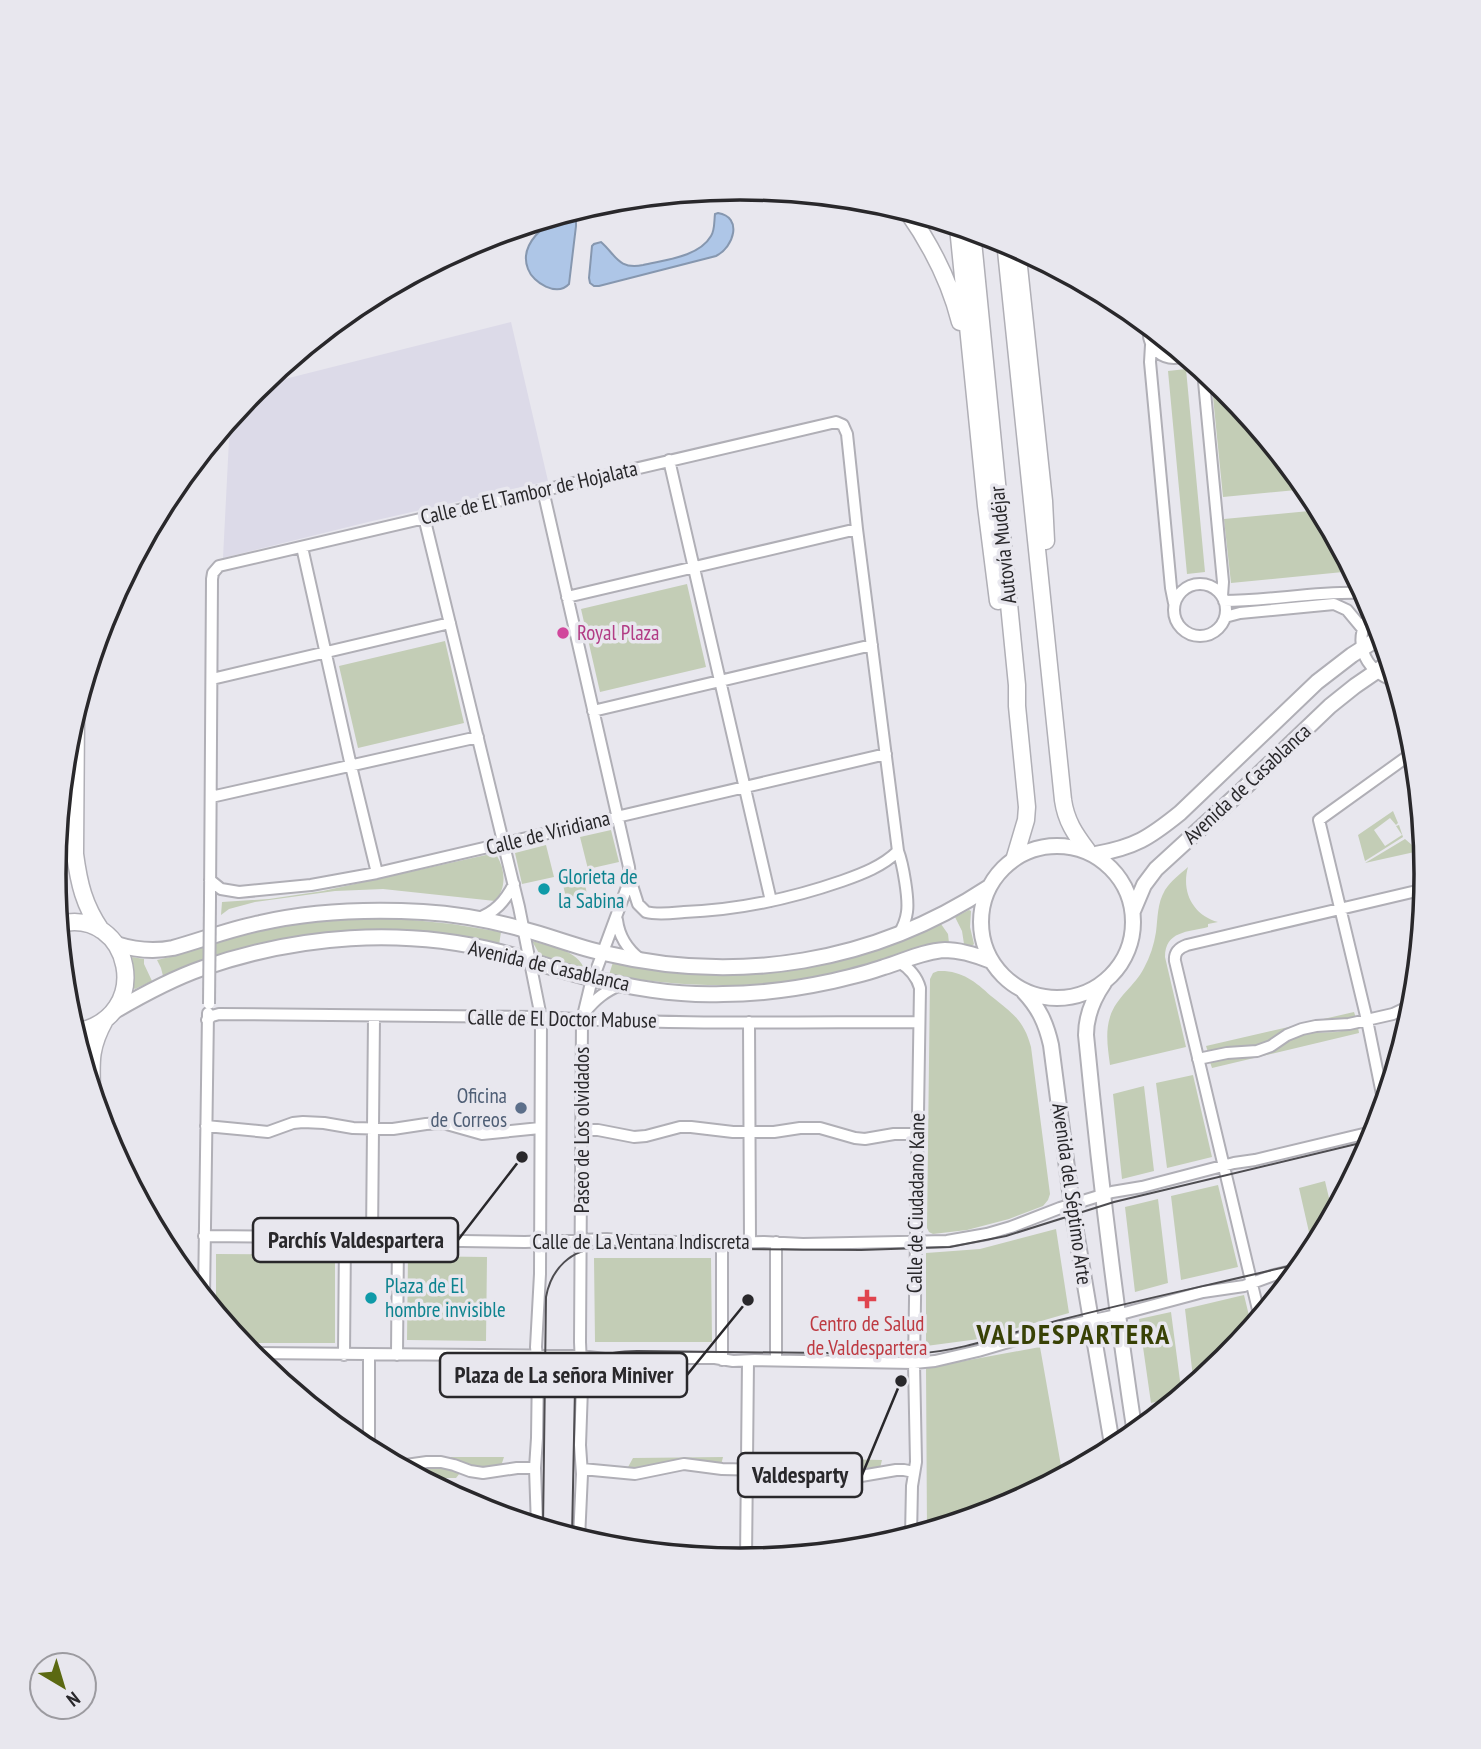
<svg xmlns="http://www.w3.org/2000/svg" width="1481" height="1749" font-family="'PT Sans Narrow',sans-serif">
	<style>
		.built { fill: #dcdae8 }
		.green { fill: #c3cdb6 }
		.water { fill: #aec6e7; stroke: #8697af; stroke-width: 2 }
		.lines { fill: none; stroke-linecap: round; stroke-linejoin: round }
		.minor-casing { stroke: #b0afb6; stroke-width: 14 }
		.major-casing { stroke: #b0afb6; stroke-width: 18 }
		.highway-casing { stroke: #b0afb6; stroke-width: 19 }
		.minor { stroke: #fff; stroke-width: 10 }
		.major { stroke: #fff; stroke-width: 14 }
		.highway { stroke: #fff; stroke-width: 16 }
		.tram { stroke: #4e4d51; stroke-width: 2 }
		.minor-bridge-casing { stroke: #b0afb6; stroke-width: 14; stroke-linecap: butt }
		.minor-bridge { stroke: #fff; stroke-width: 10 }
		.hotel-dot { fill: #d1479c; stroke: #e8e7ee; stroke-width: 2.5 }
		.culture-dot { fill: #0f9aa8; stroke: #e8e7ee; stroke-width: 2.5 }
		.service-dot { fill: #5c6f8a; stroke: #e8e7ee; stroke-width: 2.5 }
		.health-dot { fill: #e0444e; stroke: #e8e7ee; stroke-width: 2.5 }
		.labels { text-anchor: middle; stroke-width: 7; stroke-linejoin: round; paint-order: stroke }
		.street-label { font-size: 21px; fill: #29282b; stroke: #e8e7ee }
		.hotel-label { font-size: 21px; fill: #b23c85; stroke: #e8e7ee; text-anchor: start }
		.culture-label { font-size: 21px; fill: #0d838f; stroke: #e8e7ee; text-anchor: start }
		.service-label { font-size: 21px; fill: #4e5e75; stroke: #e8e7ee; text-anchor: end }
		.health-label { font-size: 21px; fill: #be3a42; stroke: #e8e7ee }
		.district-label { font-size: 28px; font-weight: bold; letter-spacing: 2px; fill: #384105; stroke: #e8e7ee }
		.rim { fill: none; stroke: #29282b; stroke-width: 3.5 }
		.leader { fill: none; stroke: #29282b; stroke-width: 2.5 }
		.callout-dot { fill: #29282b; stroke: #e8e7ee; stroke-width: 2.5 }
		.callout { fill: #e8e7ee; stroke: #29282b; stroke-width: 2.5 }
		.callout-label { font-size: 23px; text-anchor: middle; font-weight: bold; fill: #29282b }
	</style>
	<rect width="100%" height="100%" fill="#e8e7ee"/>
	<path class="built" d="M511,322l37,159 -180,41 -145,36 7,-138 26,-31 5,-4z"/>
	<path class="green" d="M1186,369l19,203 -18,2 -19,-203z
		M1211,377l15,13 81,99 -84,8z
		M1320,510l33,61 -122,12 -7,-64z
		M687,584l19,83 -106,25 -19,-83z
		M445,641l19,82 -106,25 -19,-82z
		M1393,811l5,12 -2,2 -6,-7 -16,12 11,16 17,-11 -6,-9 3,-1 4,12 -38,24 -7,-26z
		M611,830l8,32 -31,7 -8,-32z
		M1405,839l14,12 -54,12z
		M546,845l8,32 -32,7 -7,-31z
		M486,855l11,1c9,15 9,33 -2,45l-112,-12 -48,2 -80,11 -26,7 -8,6 1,-13 47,-3 54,-8z
		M1188,867c-7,25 5,48 30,55l-10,2v3c-20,5 -43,4 -43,30l21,90 -76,18c-2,-16 -5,-32 0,-48 6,-20 25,-31 34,-49 6,-11 10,-23 12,-36 2,-15 1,-28 9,-42 6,-9 15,-16 23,-23z
		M584,880l3,14 -21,5 -3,-15z
		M969,910l2,1 -1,16 4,17 -2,2 -8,-2 -2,-13 -7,-14z
		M393,918l59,6 49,8 -2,13 -138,-14 -34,2 -46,6 -50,12 -68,25 -2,-8 -4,-8c29,-6 56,-17 84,-24 50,-14 101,-17 152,-18z
		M941,924l7,10 1,9c-20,1 -37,8 -56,14 -19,7 -38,12 -57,16 -76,17 -151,15 -227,2l4,-13 45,7 48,4 197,-33z
		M532,941c19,6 45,8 53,29l-41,-13 -4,-2z
		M132,957l12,2v5l8,17 -17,8 -2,-1 1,-12z
		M938,971c23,-1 37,10 53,25 21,17 33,24 40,51l19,147 -2,6 -5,6 -34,13 -42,11 -34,4 -4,-2 -2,-4 3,-249 3,-6z
		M1354,1012l2,6 -101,29 -47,5 -2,-6z
		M1358,1027l1,6 -147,35 -2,-6 20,-4h21l12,-3 30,-17 15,-5 29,-1z
		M1193,1075l19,82 -45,11 -11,-85z
		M1144,1086l10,85 -32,8 -9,-85z
		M1325,1181l8,34 -12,23 -10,3 -12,-53z
		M1218,1185l20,82 -57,13 -10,-84z
		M1158,1199l10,84 -33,9 -10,-85z
		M1056,1229l13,84 -90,26 -53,7v-93l54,-4z
		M216,1254l119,1v88h-94l-25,-31z
		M408,1256l79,1 -1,84 -79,-1z
		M594,1258h117l1,84h-117z
		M1244,1295l8,33 -27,32 -31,26 -9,-77z
		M1171,1312l11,84 -31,7 -12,-84z
		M1040,1347l23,130 -60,32 -76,22 -1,-163z
		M451,1457h53l-3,9c-19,3 -33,0 -51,-7z
		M723,1457l-2,8 -26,-5h-20l-32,9h-16l6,-11z
		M836,1459l46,1 -2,8 -23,3 -23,-7z
		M421,1466l25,2 14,5 -4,5h-36l-5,-3z"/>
	<path class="water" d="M718,213c25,4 16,34 -2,43l-117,30h-5l-4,-3 -1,-5 3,-32 2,-2 7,-2c15,13 17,28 42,23 21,-5 56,-8 68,-29 4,-6 3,-15 4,-22z
		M565,214l9,1 2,4v7l-7,58c-12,13 -36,-1 -41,-15 -10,-25 18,-46 37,-55z"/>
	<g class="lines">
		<g class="minor-casing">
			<path id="minor" d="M1149,326c-3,22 14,37 36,30
				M1151,345l-1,17 21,226 3,15
				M1203,371l20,211 -1,14
				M669,460l102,441
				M543,490l86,377 1,12 -40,108 -8,33 -2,322 2,46 -2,57 2,29 -3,65
				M424,517l95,390 22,110 -1,257 -4,73 2,19 -1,72 -2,30 2,58
				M302,547l49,219 26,107
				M1174 610a26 26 0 1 1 52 0a26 26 0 1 1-52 0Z
				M567,597l290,-68
				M1224,601c47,0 93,-10 140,-8
				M1374,610c-24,26 -12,62 22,71
				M1225,617l15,-4 94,-9 13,6 15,18
				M212,679l238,-56
				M593,711l279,-66
				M211,797l267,-60
				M630,879l8,25 8,8c12,3 26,1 38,0 54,-2 106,-13 158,-31 20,-7 41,-15 56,-30
				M210,880l11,9 18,3 72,-7 66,-12 509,-119
				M210,900l2,-321 1,-6 6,-7 617,-144 7,3 4,9 10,95 41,322c5,13 11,48 9,61 -1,8 -4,15 -8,22
				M476,919c19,-6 29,-18 38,-35
				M617,920c2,16 9,28 23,39
				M899,962c10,6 18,15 21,26l-6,375 2,99 -4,24 -1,50
				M585,1012c11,-14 21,-21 37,-28
				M207,1020l5,-4 7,-2 322,3c126,8 252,5 378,5
				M749,1022l1,220
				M1198,1059l29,-6 30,-2 14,-5 16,-11 15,-6 14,-3 33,-2 44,-10 21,-10
				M1384,1104l-17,-84 -48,-200 96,-69
				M206,1126l62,6 25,-9 10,-1 21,1 29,5 40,1 33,-5 17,-1 39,11 58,-6
				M582,1130h16l36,7 12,-1 34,-9h11l42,5h41l26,-4h20l35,10 10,1 29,-5h23
				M1365,1134l3,15
				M204,1236l168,2 26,2 127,2 82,-3 25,2 90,2 42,-1 39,2 144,-3 40,-7 24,-7 49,-19 52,-16 30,-5 92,-24 21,-3 121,-29
				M372,1238l2,-221
				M204,1297l4,-284
				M1260,1318l-85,-357c-1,-9 4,-13 12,-16l238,-56
				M250,1353l331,3 39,5 29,-3h66l18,3 22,-1 159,3 21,-2 43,-10 78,-23 61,-13 86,-23 41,-6 30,-11 26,-6
				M344,1355l1,-117
				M369,1355v95
				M397,1355l1,-115
				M722,1360v-117
				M776,1360v-118
				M399,1466l28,-4h14l13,3 16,6 13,2 34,-5h18
				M582,1469l53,5 49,-10 38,5 47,1 43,-6 49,12 35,-6h8l10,2
				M746,1560l2,-199"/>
		</g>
		<g class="major-casing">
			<path id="major" d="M981 922a76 76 0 1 1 152 0a76 76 0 1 1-152 0Z
				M1096,854c39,-7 53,-16 84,-41l137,-131 35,-27 30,-19
				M1133,911l11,-26 12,-16 82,-75 92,-88 25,-20 35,-24
				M116,944c19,6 37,8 57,4 29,-8 57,-19 87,-25 53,-12 109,-14 163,-11 33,2 67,8 99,17 28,7 54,18 82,24 134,32 270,10 385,-66
				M1104,983c-11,16 -18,33 -18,52 13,134 29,267 49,399
				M1024,992c15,16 22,31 27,53l22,169 40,236
				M113,1012c29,-17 58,-33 90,-44 95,-33 199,-41 297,-16 28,7 54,17 82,24 46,11 93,20 141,18 37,0 73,-5 110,-13 17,-4 34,-8 51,-14 20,-6 40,-16 61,-17 16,0 31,5 46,11"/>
		</g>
		<g class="highway-casing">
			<path id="highway" d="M907,211c24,34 43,71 53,111
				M958,227l28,279 12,95
				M972,231l45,454v21l10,101 -1,13 -11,37
				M1005,241l58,559c3,21 12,34 24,50
				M1017,248l27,253 2,40
				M76,714l-1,140c4,30 9,51 26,76
				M54,874l1,-4
				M59,924c72,-18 97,94 16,108
				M92,1090c-1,-29 -2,-43 13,-70"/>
		</g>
		<use href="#minor" class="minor"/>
		<use href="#major" class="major"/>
		<use href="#highway" class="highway"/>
		<path class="tram" d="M543,1528l3,-231c5,-28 25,-48 54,-49l261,2 89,-3 56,-11 108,-34 259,-62
			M572,1537l3,-149c11,-32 31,-37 62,-37l277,3c51,-3 97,-22 146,-34 82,-21 164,-38 246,-58"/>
		<g class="minor-bridge-casing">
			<path id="minor-bridge" d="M209,1004l1,-104"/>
		</g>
		<use href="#minor-bridge" class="minor-bridge"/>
	</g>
	<circle class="hotel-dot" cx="563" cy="633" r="7"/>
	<g class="culture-dot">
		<circle cx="544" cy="889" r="7"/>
		<circle cx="371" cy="1298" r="7"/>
	</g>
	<circle class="service-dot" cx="521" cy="1108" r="7"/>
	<path class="health-dot" d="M863.5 1288.5h7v7h7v7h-7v7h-7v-7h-7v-7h7z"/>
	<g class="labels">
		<g class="street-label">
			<text transform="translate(529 493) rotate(-13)" y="7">Calle de El Tambor de Hojalata</text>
			<text transform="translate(1003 545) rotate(-96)" y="7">Autovía Mudéjar</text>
			<text transform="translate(1247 784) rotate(-43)" y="7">Avenida de Casablanca</text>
			<text transform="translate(548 833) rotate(-14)" y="7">Calle de Viridiana</text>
			<text transform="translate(549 966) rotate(13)" y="7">Avenida de Casablanca</text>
			<text transform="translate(562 1019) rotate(1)" y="7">Calle de El Doctor Mabuse</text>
			<text transform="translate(582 1130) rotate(-90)" y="7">Paseo de Los olvidados</text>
			<text transform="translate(1072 1194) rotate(82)" y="7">Avenida del Séptimo Arte</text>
			<text transform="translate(916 1203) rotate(-89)" y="7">Calle de Ciudadano Kane</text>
			<text x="641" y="1249">Calle de La Ventana Indiscreta</text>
		</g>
		<g class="hotel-label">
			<text x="577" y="640">Royal Plaza</text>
		</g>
		<g class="culture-label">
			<text x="558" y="884">Glorieta de<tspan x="558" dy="24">la Sabina</tspan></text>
			<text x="385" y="1293">Plaza de El<tspan x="385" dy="24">hombre invisible</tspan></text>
		</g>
		<g class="service-label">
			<text x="507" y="1103">Oficina<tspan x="507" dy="24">de Correos</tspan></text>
		</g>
		<g class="health-label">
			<text x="867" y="1331">Centro de Salud<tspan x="867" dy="24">de Valdespartera</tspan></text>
		</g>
		<g class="district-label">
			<text x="1074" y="1344">VALDESPARTERA</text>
		</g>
	</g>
	<path d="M0 0H1481V1749H0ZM66 874a674 674 0 1 1 1348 0a674 674 0 1 1-1348 0Z" fill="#e8e7ee" fill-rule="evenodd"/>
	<path class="rim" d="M66 874a674 674 0 1 1 1348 0a674 674 0 1 1-1348 0Z"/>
	<path class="leader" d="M522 1157L458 1240M748 1300L687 1375M901 1381L862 1475"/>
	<g class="callout-dot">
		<circle cx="522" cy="1157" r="7"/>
		<circle cx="748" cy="1300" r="7"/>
		<circle cx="901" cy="1381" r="7"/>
	</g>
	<g class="callout">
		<rect x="253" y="1218" width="205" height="44" rx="7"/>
		<rect x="440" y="1353" width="247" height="44" rx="7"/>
		<rect x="738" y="1453" width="124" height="44" rx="7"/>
	</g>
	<g class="callout-label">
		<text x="356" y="1248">Parchís Valdespartera</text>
		<text x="564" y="1383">Plaza de La señora Miniver</text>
		<text x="800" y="1483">Valdesparty</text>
	</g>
	<g transform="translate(63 1686) rotate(142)"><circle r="33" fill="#e8e7ee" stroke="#9c9ba0" stroke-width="2"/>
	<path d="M0-5L12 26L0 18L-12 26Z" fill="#5b6912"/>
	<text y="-10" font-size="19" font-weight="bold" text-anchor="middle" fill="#29282b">N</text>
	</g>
</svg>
